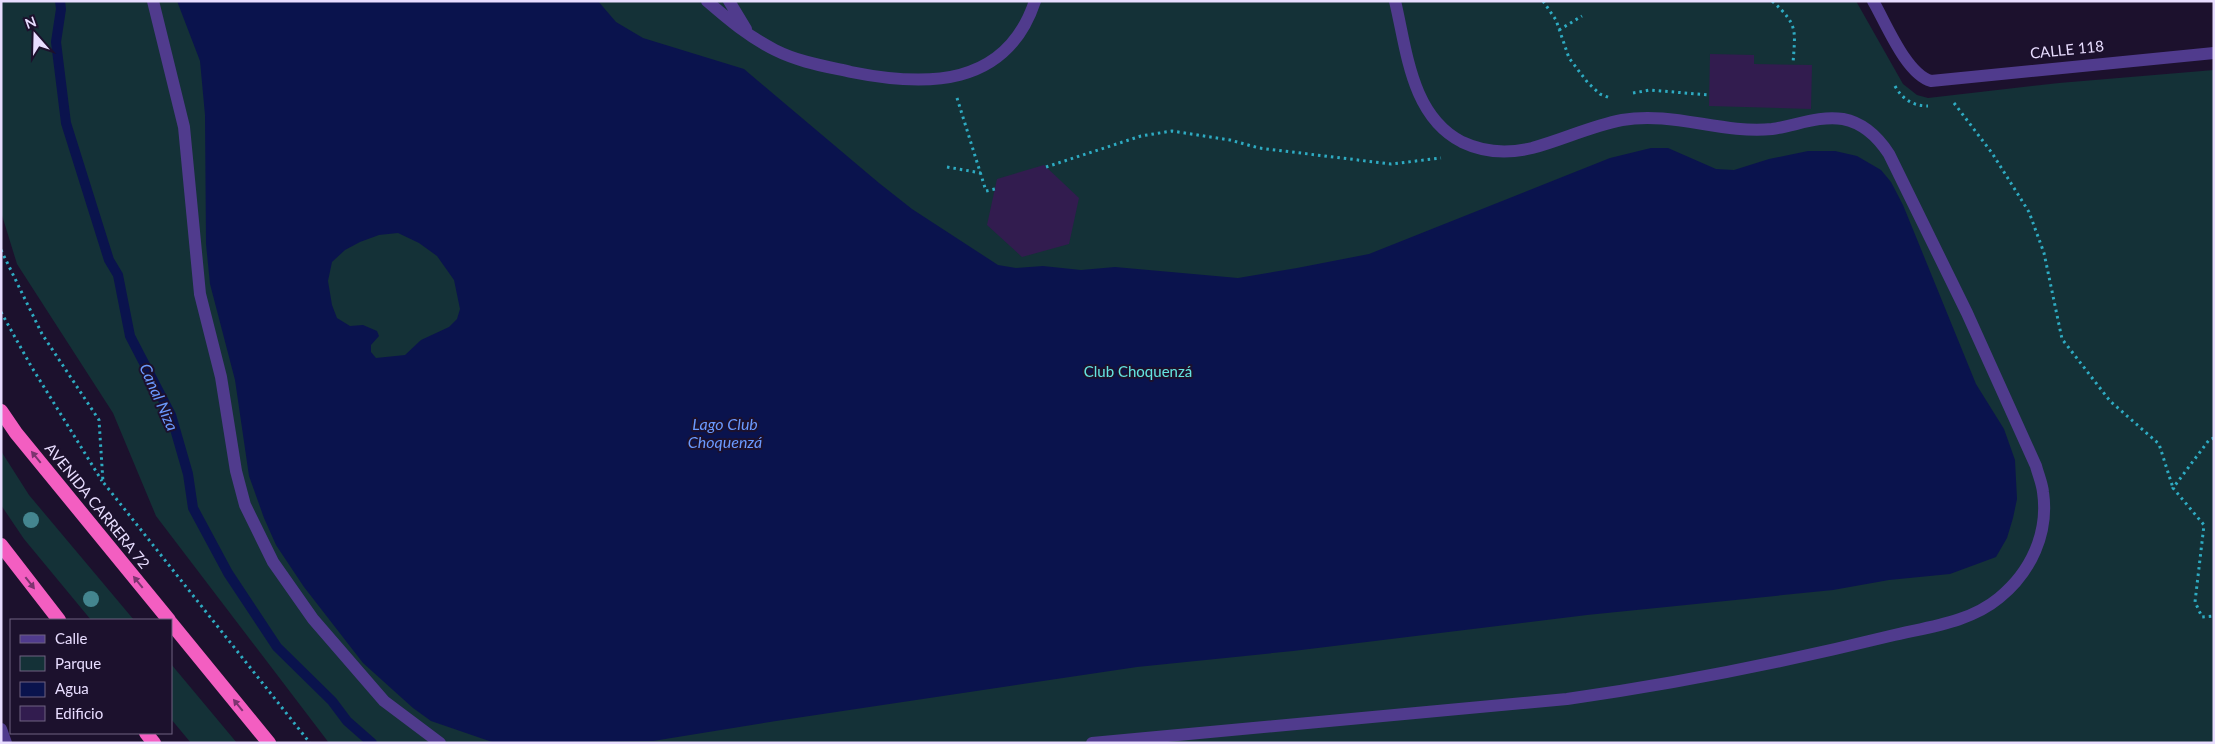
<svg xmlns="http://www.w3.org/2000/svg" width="2215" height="744" font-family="Lato,sans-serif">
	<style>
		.green { fill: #143137 }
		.water { fill: #0a134d; fill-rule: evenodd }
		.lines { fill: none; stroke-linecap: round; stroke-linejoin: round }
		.stream { stroke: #0a134d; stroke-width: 10 }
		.building { fill: #321c4f }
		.path { stroke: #2eabc2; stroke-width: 3; stroke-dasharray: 2.5 4; stroke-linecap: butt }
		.service { stroke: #503b8d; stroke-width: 12 }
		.minor { stroke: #503b8d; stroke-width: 12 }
		.trunk { stroke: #f35ec1; stroke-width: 14 }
		.tree { fill: #44858f }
		.oneway { fill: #7d3470 }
		.labels { text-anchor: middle; stroke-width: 4; stroke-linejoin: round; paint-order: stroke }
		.street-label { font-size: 15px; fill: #e8ddff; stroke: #1c112d }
		.park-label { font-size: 15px; fill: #64e4e0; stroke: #1c112d }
		.water-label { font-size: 16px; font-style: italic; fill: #6b9aff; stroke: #1c112d }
	</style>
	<rect width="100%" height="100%" fill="#1c112d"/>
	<path class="green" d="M1,1h1855l47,83 14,11 11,3 131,-15 155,-13v673h-1885l-173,-227 -43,-103 -96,-149 -16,-52z
		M1,451l28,44 105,125h-43l-67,-81 -23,-34z
		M171,664l66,79h-46l-20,-24z"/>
	<path class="water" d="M177,1h421l18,21 27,16 101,31 135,114 33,26 86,56 18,3 27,-2 38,4 34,-3 123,11 59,-10 72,-14 241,-96 41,-10h17l48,21 18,1 35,-11 39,-8h27l22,5 24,14 10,12 12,23 73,179 28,45 11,31 2,39 -4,19 -6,20 -11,19 -46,17 -61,6 -56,10 -246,25 -294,36 -156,16 -361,54 -123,20 -158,2 -64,-22 -18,-13 -50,-45 -59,-76 -28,-42 -12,-27 -15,-42 -14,-96 -25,-96 -4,-40 -1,-129 -5,-54zM398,233l21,10 18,13 17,24 6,29 -3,10 -8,8 -28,13 -16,15 -29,3 -5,-6v-7l8,-9 -2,-5 -14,-6 -13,1 -13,-8 -5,-13 -4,-24 4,-19 13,-12 15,-8 19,-7z"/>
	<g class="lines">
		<path class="stream" d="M60,1l1,8 -5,33 10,81 43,137 9,15 12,61 41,79 17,59 5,34 35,65 49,74 55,54 15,20 25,22"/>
	</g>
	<path class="building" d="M1710,54l44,1v9l58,1 -1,44 -102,-3z
		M1044,165l35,33 -10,46 -47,13 -35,-32 10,-46z"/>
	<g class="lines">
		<path class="path" d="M1543,1l13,19 13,38 19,25 12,11 10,4
			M1772,1c27,24 23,30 21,63
			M1559,30l23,-14
			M1895,86c7,13 18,20 33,20
			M1633,93l17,-3 59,5
			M957,98l29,93 9,-2
			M1954,103l38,50 37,59 15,41 18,86 48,62 49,43 14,44
			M947,167l34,6
			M1046,167l95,-31 31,-5 58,9 29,8 132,16 50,-6
			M1,250l41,84 57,86 4,62 207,261
			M1,312l30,54 71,115
			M2214,438l-5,2 -36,48 31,37 -9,77 7,15 12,-1"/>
		<path class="service" d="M153,1l31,126 16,167 21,83 15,94 9,34 28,57 40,57 71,82 56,42
			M707,1c22,19 42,36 68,49 24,12 49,16 76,22 75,15 155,16 184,-71
			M729,1l17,28
			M1,729l5,14
			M1092,743l475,-44c108,-15 217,-37 323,-63 37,-9 79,-13 109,-38 32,-26 50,-65 44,-106 -1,-9 -5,-18 -7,-26l-69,-153 -78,-159c-11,-17 -25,-31 -46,-35 -24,-4 -48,7 -71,10 -51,5 -99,-18 -150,-9 -31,6 -60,20 -90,28 -25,6 -47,5 -70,-6 -51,-26 -55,-91 -67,-141"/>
		<path class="minor" d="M1873,1c13,22 33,73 58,80l283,-28"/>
		<path class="trunk" d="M1,411l15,22 153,187
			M1,545l58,75
			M171,623l98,120
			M146,733l8,10"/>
	</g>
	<g class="tree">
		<circle cx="31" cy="520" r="8"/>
		<circle cx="91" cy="599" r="8"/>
	</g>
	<defs><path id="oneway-solid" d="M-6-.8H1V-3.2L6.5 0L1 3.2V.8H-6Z" transform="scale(1.25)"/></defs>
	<g class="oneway">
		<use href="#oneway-solid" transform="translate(36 457) rotate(-129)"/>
		<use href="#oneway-solid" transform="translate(138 582) rotate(-129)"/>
		<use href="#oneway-solid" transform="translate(30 583) rotate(52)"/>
		<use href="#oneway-solid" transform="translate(238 705) rotate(-129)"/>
	</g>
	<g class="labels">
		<g class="street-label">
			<text transform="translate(2067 50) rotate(-6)" y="5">CALLE 118</text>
			<text transform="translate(97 506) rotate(51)" y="5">AVENIDA CARRERA 72</text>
		</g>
		<g class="park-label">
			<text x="1138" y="377">Club Choquenzá</text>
		</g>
		<g class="water-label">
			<text transform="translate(159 397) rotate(66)" y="6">Canal Niza</text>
			<text x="725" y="430">Lago Club<tspan x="725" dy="18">Choquenzá</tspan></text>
		</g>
	</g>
	<rect width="2215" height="744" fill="none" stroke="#e8ddff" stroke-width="5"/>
	<rect x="10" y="619" width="162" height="115" fill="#1c112d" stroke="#6e6381"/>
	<rect x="20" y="635" width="25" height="8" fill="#503b8d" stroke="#6e6381"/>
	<text x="55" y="644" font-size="15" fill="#e8ddff">Calle</text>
	<rect x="20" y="656" width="25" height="15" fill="#143137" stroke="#6e6381"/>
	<text x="55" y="669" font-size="15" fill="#e8ddff">Parque</text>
	<rect x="20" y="682" width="25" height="15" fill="#0a134d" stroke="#6e6381"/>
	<text x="55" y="694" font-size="15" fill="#e8ddff">Agua</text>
	<rect x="20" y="706" width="25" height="15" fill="#321c4f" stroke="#6e6381"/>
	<text x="55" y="719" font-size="15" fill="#e8ddff">Edificio</text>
	<g transform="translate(35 35) rotate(340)" stroke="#1c112d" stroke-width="4" paint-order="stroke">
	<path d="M0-4L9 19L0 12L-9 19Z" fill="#e8ddff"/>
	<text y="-8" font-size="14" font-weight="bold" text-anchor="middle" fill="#e8ddff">N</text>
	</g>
</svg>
